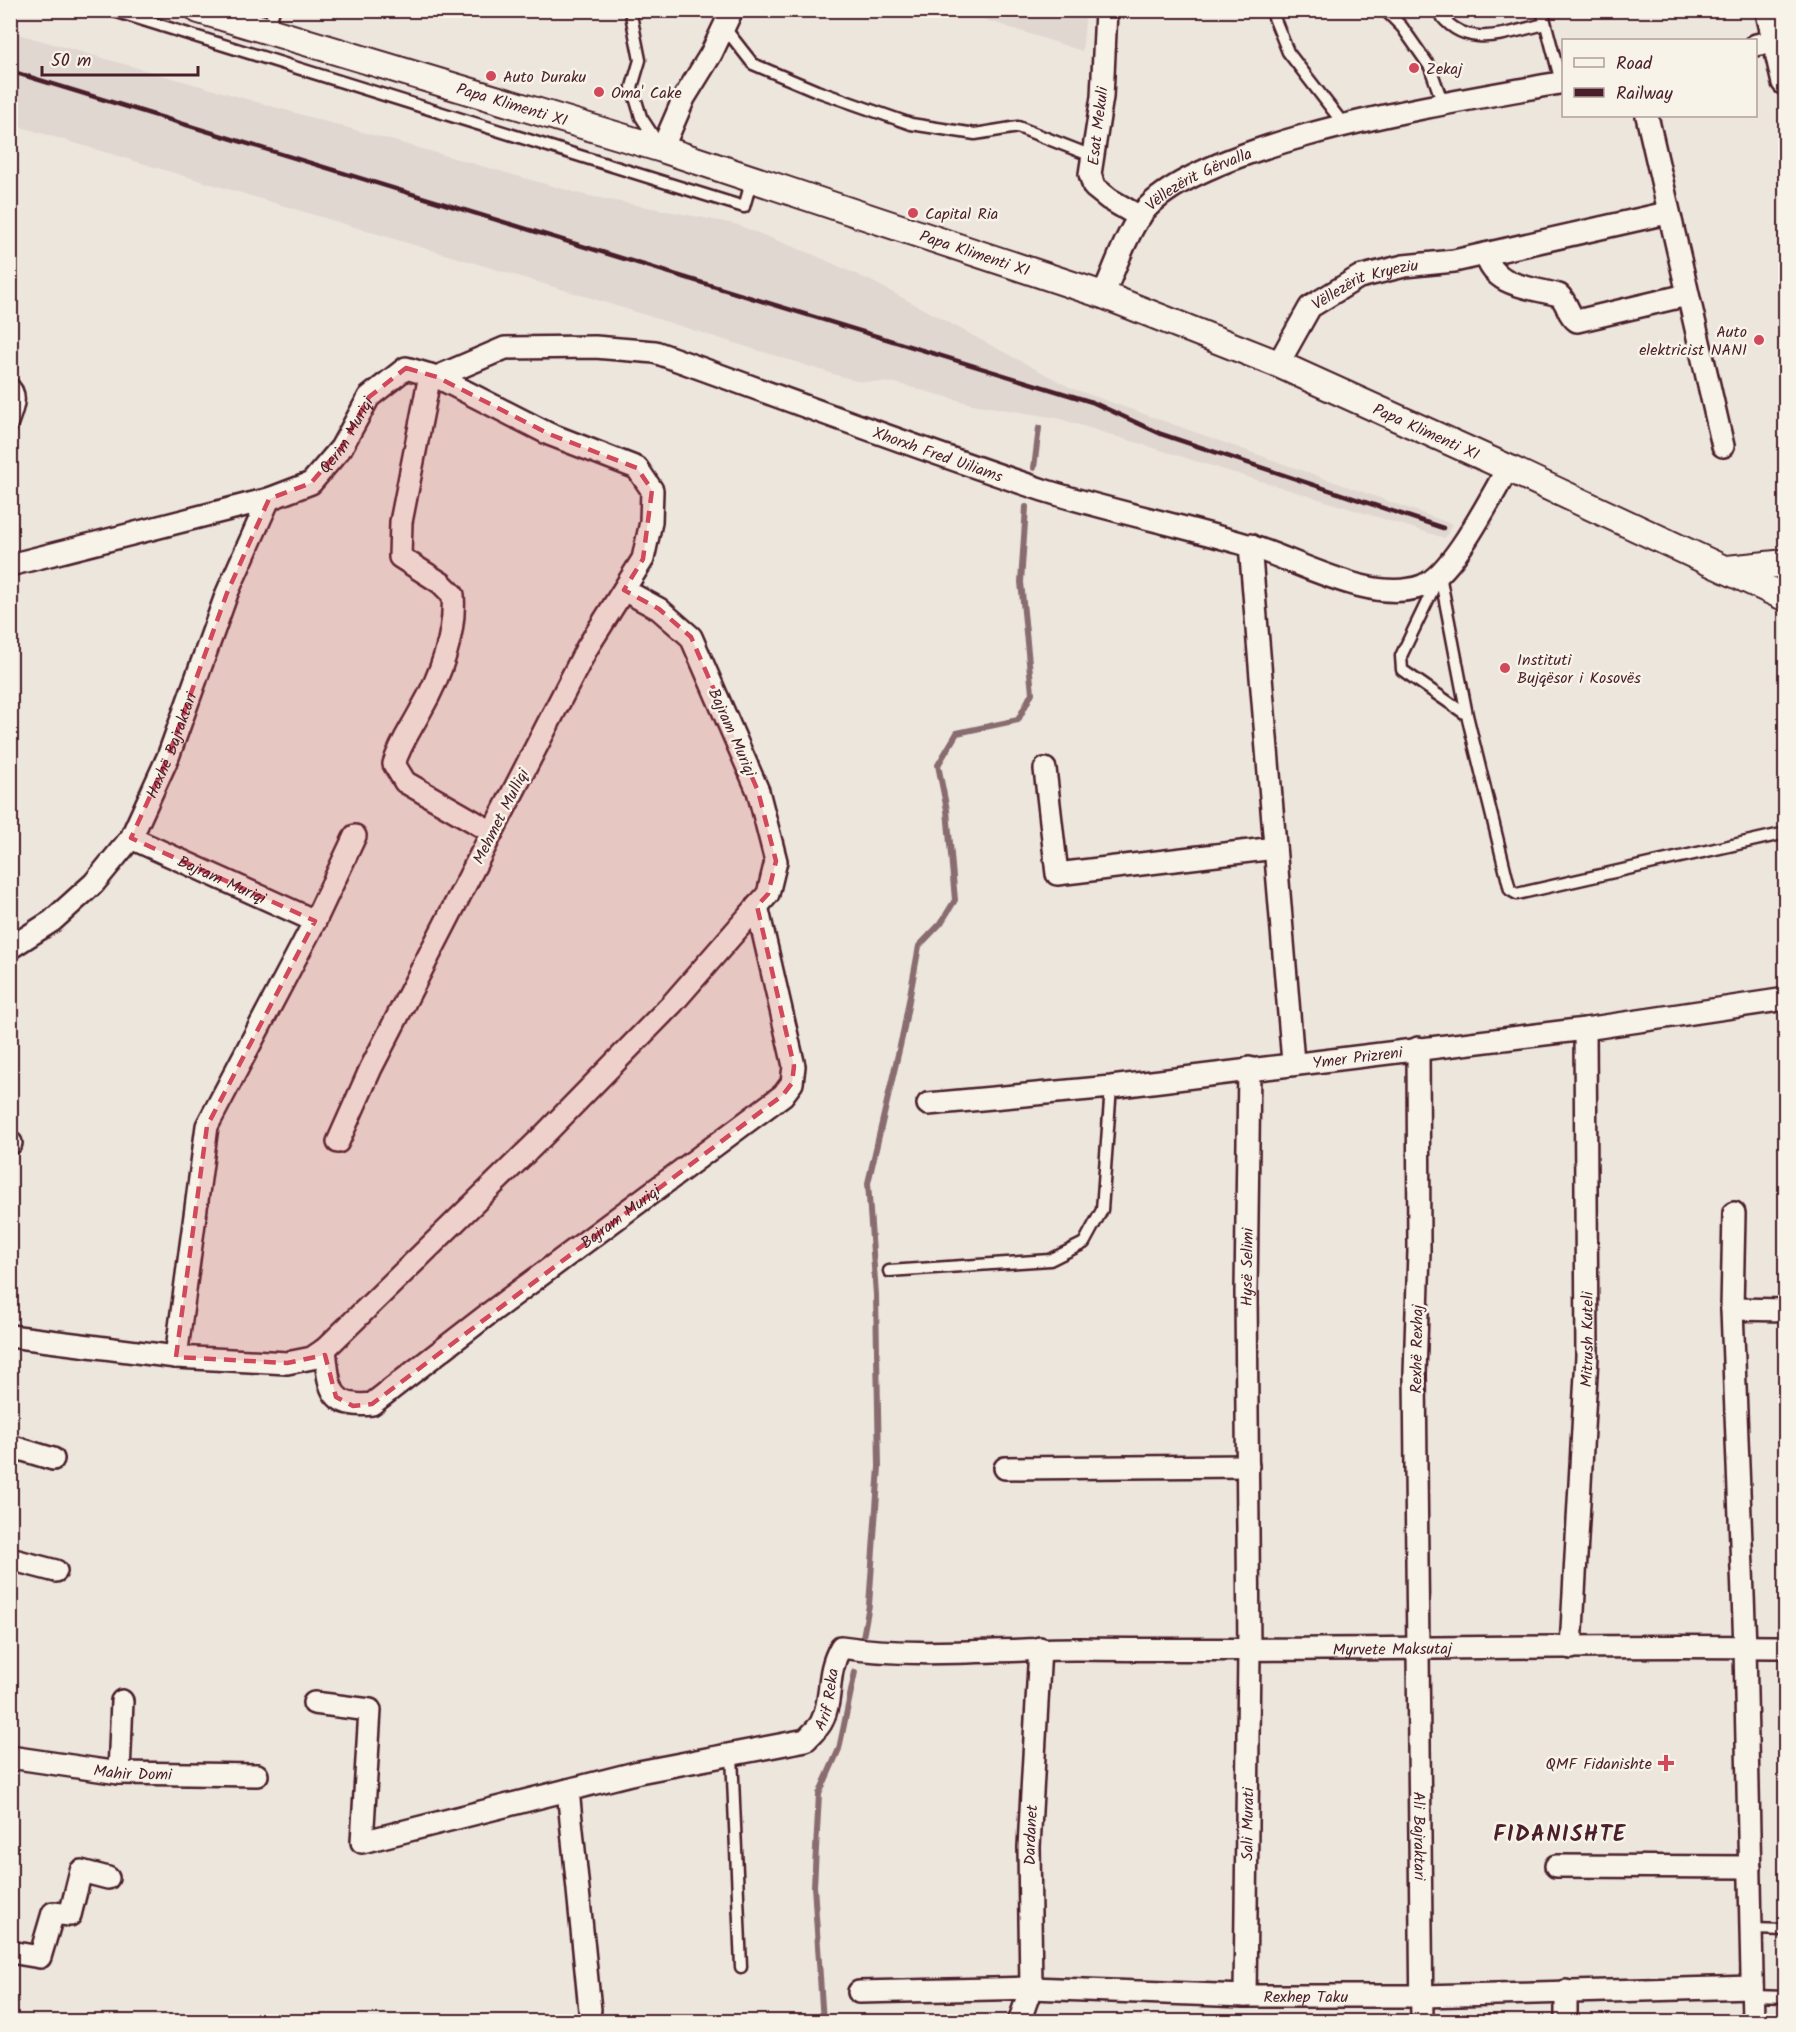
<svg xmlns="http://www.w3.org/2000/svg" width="1796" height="2032" font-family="Kalam,sans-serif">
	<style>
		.built { fill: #e0d7d0 }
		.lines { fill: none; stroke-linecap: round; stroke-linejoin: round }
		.stream { stroke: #896c6f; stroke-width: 6 }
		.service-casing { stroke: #4a1f2b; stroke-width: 15 }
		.minor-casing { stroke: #4a1f2b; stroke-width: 26 }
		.tertiary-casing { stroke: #4a1f2b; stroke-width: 30 }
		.secondary-casing { stroke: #4a1f2b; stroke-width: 33 }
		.service { stroke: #f7f3e8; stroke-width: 10 }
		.minor { stroke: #f7f3e8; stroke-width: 21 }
		.tertiary { stroke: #f7f3e8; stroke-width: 26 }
		.secondary { stroke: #f7f3e8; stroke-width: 28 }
		.rail { stroke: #4a1f2b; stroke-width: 4.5 }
		.marked { fill: #d1495b; fill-opacity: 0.2; stroke: #d1495b; stroke-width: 4.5; stroke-dasharray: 12 8; stroke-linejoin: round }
		.poi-dot { fill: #d1495b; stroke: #f7f3e8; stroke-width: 2 }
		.labels { text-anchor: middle; stroke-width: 5; stroke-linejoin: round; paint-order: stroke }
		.poi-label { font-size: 16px; fill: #4a1f2b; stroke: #f7f3e8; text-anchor: start }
		.street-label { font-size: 16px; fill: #4a1f2b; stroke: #f7f3e8 }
		.district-label { font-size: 22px; font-weight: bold; letter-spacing: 1.5px; fill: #4a1f2b; stroke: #f7f3e8 }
	</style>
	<rect width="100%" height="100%" fill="#ece6dd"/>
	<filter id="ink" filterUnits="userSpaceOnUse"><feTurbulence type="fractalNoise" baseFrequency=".0167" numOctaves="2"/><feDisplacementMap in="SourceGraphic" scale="12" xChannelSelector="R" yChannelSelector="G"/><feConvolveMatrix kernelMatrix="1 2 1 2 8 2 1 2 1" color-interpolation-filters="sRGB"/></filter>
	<g filter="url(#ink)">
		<path class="built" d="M959,11h127l-4,40z
			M11,32l573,163 151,29 79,31 57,26 200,107 381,136 -7,14 -388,-120 -85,-14 -76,-21 -40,-2 -265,-83 -580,-174z"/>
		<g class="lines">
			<path class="stream" d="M1034,468l5,-40
				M863,1637l6,-32 10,-138 -3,-172 -8,-112 35,-150 16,-87 22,-23 14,-23 -8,-90 -9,-45 19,-32 61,-13 14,-27 -11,-111 5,-75
				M823,2022l-9,-136 5,-92 20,-45 16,-77"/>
			<g class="service-casing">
				<path id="service" d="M111,10l633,197 8,-28
					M630,10l10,50 -8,27 9,30 17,26
					M1271,10l17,42 57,74
					M1385,10l17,17 28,40 13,37
					M1437,10c27,42 68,23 108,14
					M1542,10l19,72
					M724,27l29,37 64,27 94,33 64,10 43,-7 74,29
					M268,30l6,-20
					M10,382c17,12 5,33 0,48
					M1440,575l27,140
					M1437,581l-36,75 1,14 65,45 43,175 7,4 269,-61
					M889,1271l161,-11 34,-17 18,-33 9,-123
					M732,1755l9,212
					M1752,1929l34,1
					M1753,1996l33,1"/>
			</g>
			<g class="minor-casing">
				<g id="minor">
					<path d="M1106,10l-4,87 -12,77 4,13 15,12 31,18"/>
					<path d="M1756,45l30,-6"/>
					<path d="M1647,116l76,330"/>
					<path d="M662,149l22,-51 27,-44 21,-44"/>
					<path d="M1486,254c7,33 44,33 73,41 9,8 8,19 18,26l110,-26"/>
					<path id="s1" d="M1103,295c11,-24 22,-58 37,-79 55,-76 328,-116 424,-134"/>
					<path id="s2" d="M1278,364l32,-57 49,-30 45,-11 50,-5 213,-48"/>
					<path d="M430,375l-29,147 -1,35 41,26 12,12c3,39 -13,82 -32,115 -10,19 -21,34 -27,54l11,18 87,50"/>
					<path id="s3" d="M437,377l68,-29 90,-1 60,5c129,46 258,95 388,138 67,21 137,35 204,55 48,14 125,60 175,41 31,-12 68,-88 86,-118"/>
					<path d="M1250,545l43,517"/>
					<path id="s4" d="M10,565l259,-66 42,-16 30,-35 28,-51 37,-29 31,9 112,57 88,34 15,22 -1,32 -8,37 -56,89 -216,420 -33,74"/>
					<path d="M1045,769l12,105 218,-26"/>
					<path id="s5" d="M131,838l184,83 40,-85"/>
					<path id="s6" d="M10,948l42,-27 42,-38 37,-45 37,-81 59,-164 42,-94"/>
					<path id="s7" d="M1418,1048l1,203 -4,123 7,648"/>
					<path id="s8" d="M928,1104l183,-17 474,-58 201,-30"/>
					<path d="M10,1143h1"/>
					<path d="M1732,1309l2,-96"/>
					<path d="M10,1336l166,21 111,6 25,-5 13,-9 218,-213 129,-132 96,-110 8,-33 -18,-70 -67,-154 -32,-28 -35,-19"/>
					<path id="s9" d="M325,1349c4,36 3,60 47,55l119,-92 292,-217 9,-12 2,-17 -37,-160"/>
					<path d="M176,1357l31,-231 108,-205"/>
					<path d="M10,1446l43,13"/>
					<path d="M1005,1468l243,-2"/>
					<path d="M10,1559l46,12"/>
					<path id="s10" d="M1571,1648l16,-292 -2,-327"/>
					<path id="s11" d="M314,1703l56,7 -8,132 277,-70 167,-32c5,-6 13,-12 16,-19 12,-26 3,-47 19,-74 80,12 162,1 242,2 234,3 468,-5 703,-2"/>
					<path id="s12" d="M10,1757l109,16 138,2"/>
					<path d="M119,1773l3,-72"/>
					<path d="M568,1790l22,220"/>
					<path d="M1556,1866l194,1"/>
					<path d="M10,1952l30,5 13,-44 17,2 11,-44 27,7"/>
					<path id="s13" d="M859,1992l172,-4 214,8h178l329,-9"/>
					<path id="s14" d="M1245,1996l4,-345 -3,-359 3,-224"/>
					<path id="s15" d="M1019,2022l12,-34 -2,-141 11,-199"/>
					<path d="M1566,2022v-31"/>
					<path d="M1753,2022l-8,-375 -13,-338 54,1"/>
				</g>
			</g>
			<g class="tertiary-casing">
				<g id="tertiary">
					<path id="s16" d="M199,10l463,139 441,146 175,69 230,104 278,130"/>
					<path d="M1727,569l59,-6"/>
				</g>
			</g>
			<g class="secondary-casing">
				<path id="secondary" d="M1770,10l16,71"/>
			</g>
			<use href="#service" class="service"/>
			<use href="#minor" class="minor"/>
			<use href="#tertiary" class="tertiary"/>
			<use href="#secondary" class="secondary"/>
			<path class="rail" d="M10,71l1082,331 69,32 282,94"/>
		</g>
	</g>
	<path class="marked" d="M406,368l31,9 112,57 88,34 15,22 -9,69 -19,31 35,19 32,28 67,154 18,70 -8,33 -11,12 37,160 -2,17 -9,12 -411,309 -19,2 -17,-9 -11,-42 -38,8 -111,-6 31,-231 108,-205 -184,-83 37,-81 59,-164 42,-94 42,-16 30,-35 28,-51z"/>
	<g class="poi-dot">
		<circle cx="1414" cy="68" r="6"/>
		<circle cx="491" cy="76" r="6"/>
		<circle cx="599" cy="92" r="6"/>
		<circle cx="913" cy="213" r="6"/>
		<circle cx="1759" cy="340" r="6"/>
		<circle cx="1505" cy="668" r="6"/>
		<path d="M1663 1754h6v6h6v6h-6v6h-6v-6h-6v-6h6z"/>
	</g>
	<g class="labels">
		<g class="poi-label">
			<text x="1426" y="74">Zekaj</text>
			<text x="503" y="82">Auto Duraku</text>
			<text x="611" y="98">Oma' Cake</text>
			<text x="925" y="219">Capital Ria</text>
			<text x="1747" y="337" text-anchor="end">Auto<tspan x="1747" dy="18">elektricist NANI</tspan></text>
			<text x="1517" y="665">Instituti<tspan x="1517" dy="18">Bujqësor i Kosovës</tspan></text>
			<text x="1652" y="1769" text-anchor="end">QMF Fidanishte</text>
		</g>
		<g class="street-label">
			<text dy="6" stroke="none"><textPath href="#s16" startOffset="327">Papa Klimenti XI</textPath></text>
			<text transform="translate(1097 126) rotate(-83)" y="6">Esat Mekuli</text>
			<text dy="6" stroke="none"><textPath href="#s1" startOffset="158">Vëllezërit Gërvalla</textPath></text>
			<text dy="6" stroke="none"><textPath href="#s16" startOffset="813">Papa Klimenti XI</textPath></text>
			<text dy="6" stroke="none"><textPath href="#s2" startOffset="126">Vëllezërit Kryeziu</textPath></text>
			<text dy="6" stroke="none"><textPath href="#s16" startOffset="1299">Papa Klimenti XI</textPath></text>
			<text dy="6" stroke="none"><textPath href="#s4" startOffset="372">Qerim Muriqi</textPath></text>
			<text dy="6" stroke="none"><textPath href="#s3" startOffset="525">Xhorxh Fred Uiliams</textPath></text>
			<text transform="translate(733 732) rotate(66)" y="6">Bajram Muriqi</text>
			<text dy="6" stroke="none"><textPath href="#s6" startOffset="266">Haxhë Bajraktari</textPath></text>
			<text transform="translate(500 816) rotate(-63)" y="6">Mehmet Mulliqi</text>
			<text dy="6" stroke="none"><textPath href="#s5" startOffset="100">Bajram Muriqi</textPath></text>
			<text dy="6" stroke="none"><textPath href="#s8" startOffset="432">Ymer Prizreni</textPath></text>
			<text dy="6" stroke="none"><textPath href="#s9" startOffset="398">Bajram Muriqi</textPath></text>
			<text dy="6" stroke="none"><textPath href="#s14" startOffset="729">Hysë Selimi</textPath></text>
			<text dy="6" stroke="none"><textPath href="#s10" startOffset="309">Mitrush Kuteli</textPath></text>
			<text transform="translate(1416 1349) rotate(-89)" y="6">Rexhë Rexhaj</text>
			<text dy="6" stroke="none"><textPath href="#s11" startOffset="1298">Myrvete Maksutaj</textPath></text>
			<text dy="6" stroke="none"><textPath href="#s11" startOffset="692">Arif Reka</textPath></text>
			<text dy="6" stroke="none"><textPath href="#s12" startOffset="124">Mahir Domi</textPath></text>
			<text dy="6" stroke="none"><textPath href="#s14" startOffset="172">Sali Murati</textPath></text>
			<text dy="6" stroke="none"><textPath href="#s7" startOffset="788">Ali Bajraktari</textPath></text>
			<text dy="6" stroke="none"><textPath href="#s15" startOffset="189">Dardanet</textPath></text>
			<text dy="6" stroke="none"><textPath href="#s13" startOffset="447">Rexhep Taku</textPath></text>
		</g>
		<g class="district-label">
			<text x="1560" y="1841">FIDANISHTE</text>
		</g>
	</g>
	<rect width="1796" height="2032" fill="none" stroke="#f7f3e8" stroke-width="36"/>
	<rect x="18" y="18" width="1760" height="1996" fill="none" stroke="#4a1f2b" stroke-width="2" filter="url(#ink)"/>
	<rect x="1562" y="39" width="195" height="78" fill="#f7f3e8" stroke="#b29e9c" stroke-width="1.5"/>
	<rect x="1574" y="58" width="30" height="9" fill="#f7f3e8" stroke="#b29e9c" stroke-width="1.5"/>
	<text x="1616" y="69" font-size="18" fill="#4a1f2b">Road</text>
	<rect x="1574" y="88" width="30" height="9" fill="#4a1f2b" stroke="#b29e9c" stroke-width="1.5"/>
	<text x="1616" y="99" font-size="18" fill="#4a1f2b">Railway</text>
	<path d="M42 66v9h156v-9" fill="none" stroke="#4a1f2b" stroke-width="3"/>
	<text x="51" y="66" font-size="18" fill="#4a1f2b" stroke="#f7f3e8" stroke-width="4.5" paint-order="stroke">50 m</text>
</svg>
